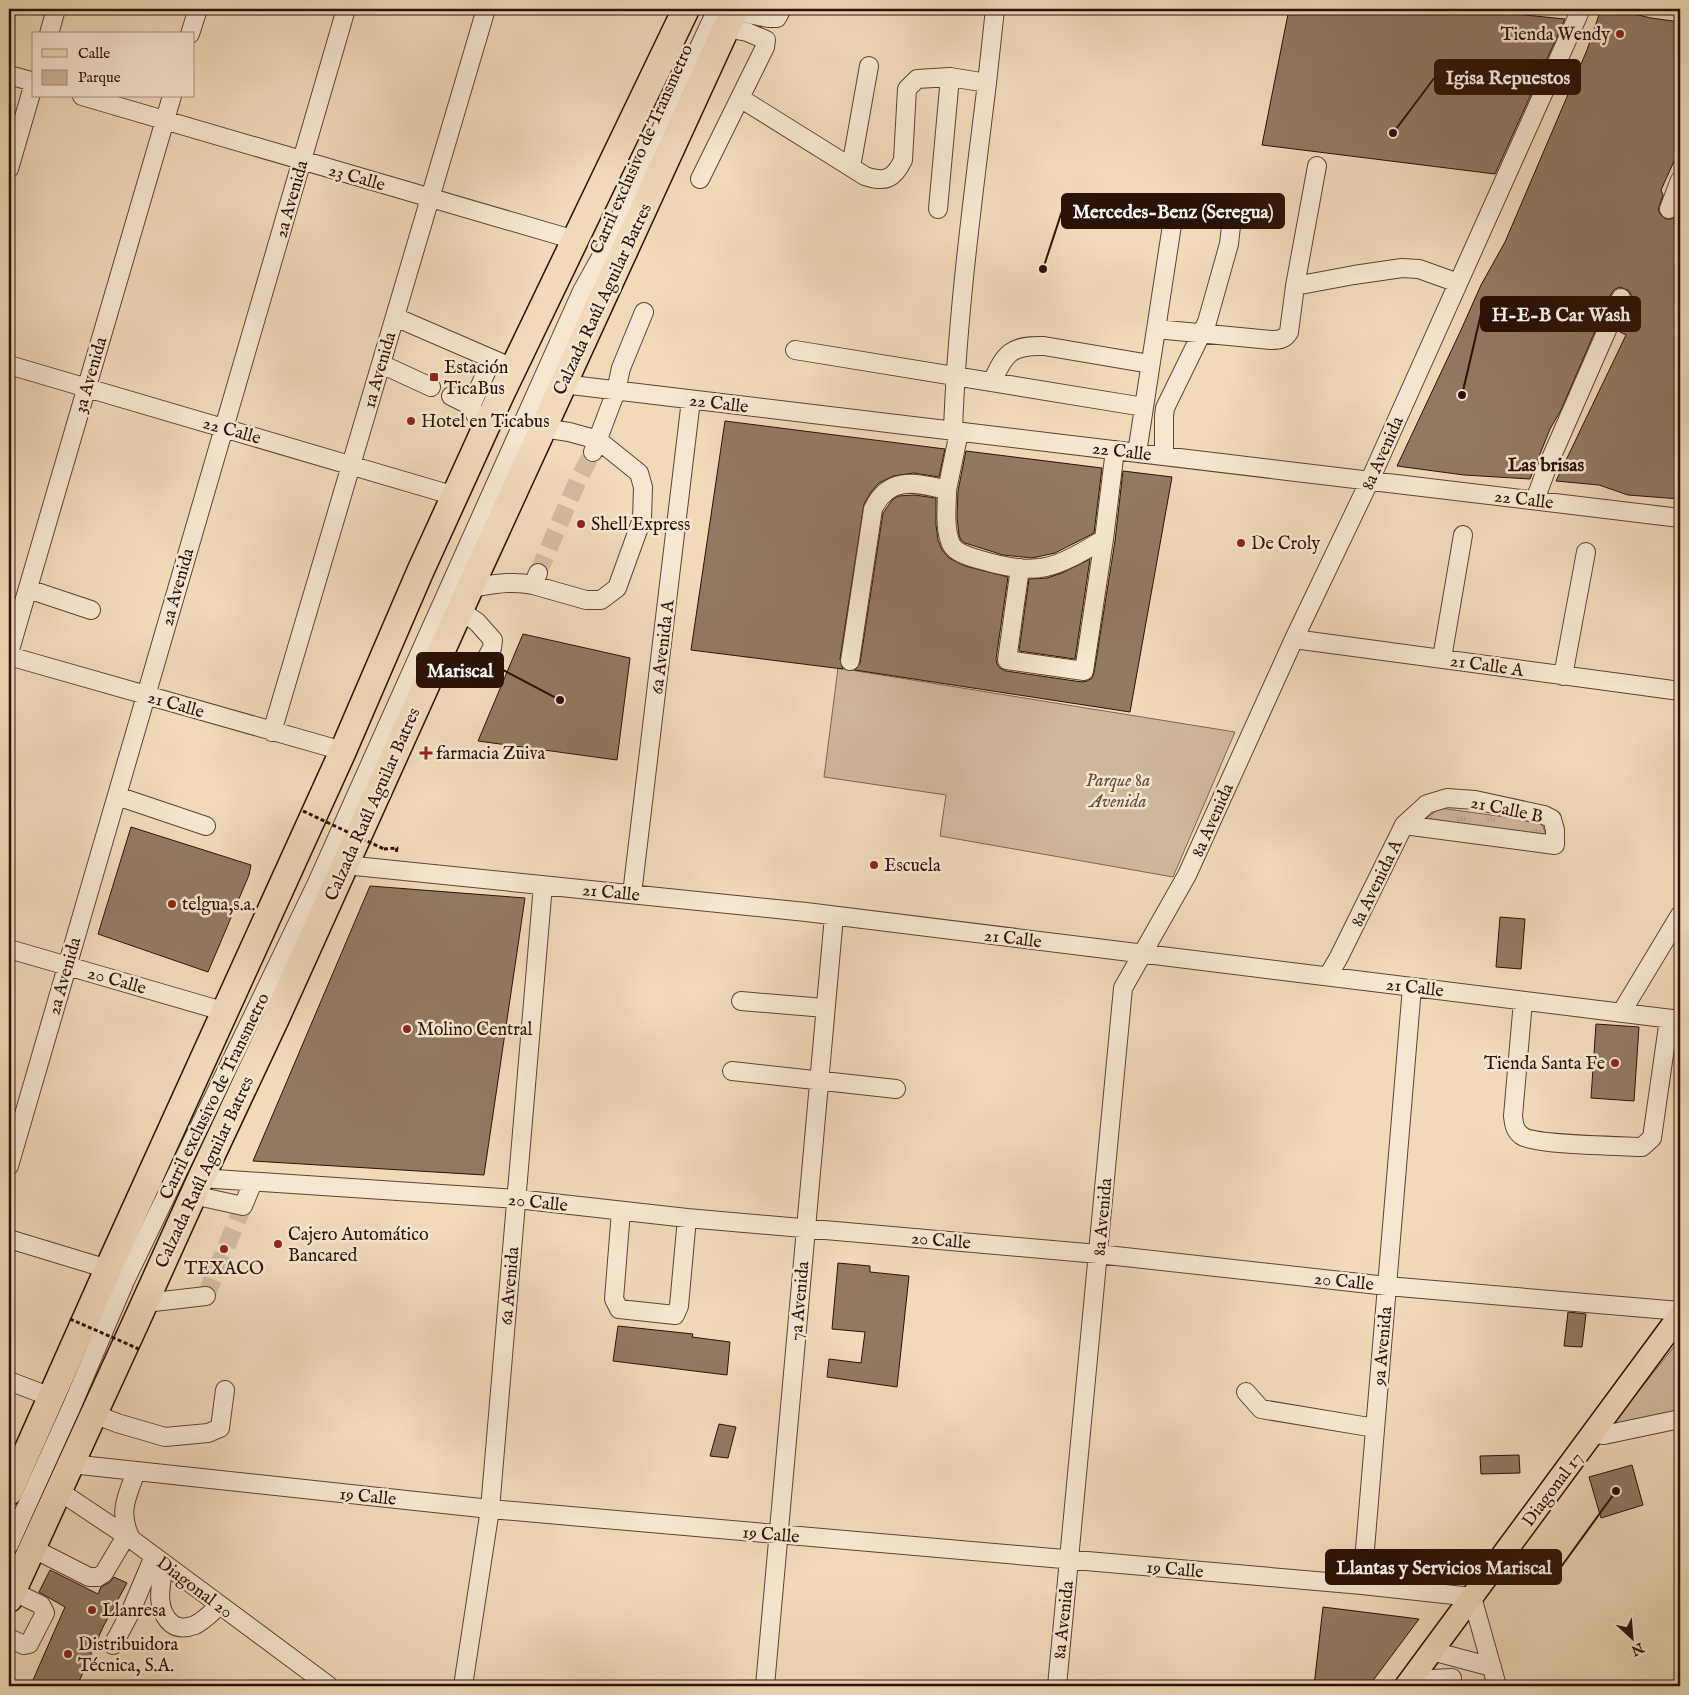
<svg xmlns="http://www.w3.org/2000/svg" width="1689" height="1695" font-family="'IM FELL English',serif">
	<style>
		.grass { fill: url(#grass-tufts); stroke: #7c6550 }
		.park { fill: #ceb89a; stroke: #7c6550 }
		.building { fill: #917a63; stroke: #2a1206 }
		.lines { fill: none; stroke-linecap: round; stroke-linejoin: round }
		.minor-tunnel { stroke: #d2bc9d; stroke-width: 18; stroke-dasharray: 18 9; stroke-linecap: butt }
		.minor-casing { stroke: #5c4432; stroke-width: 20 }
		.major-casing { stroke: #2a1206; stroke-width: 25 }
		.highway-casing { stroke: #2a1206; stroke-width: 29 }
		.path { stroke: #2a1206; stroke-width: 3; stroke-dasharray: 4 2.5; stroke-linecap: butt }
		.minor { stroke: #f5e7d1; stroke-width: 18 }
		.major { stroke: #f0dab8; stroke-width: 22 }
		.highway { stroke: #f0dab8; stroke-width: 26 }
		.path-bridge { stroke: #2a1206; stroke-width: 3; stroke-dasharray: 4 2.5; stroke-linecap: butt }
		.poi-dot { fill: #8f2418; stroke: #f5e7d1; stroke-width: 2 }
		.labels { text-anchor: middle; stroke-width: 5; stroke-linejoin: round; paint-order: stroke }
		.poi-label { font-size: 18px; fill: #2a1206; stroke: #f5e7d1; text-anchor: start }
		.street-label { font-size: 18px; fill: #2a1206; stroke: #f5e7d1 }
		.park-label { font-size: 18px; font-style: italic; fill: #634c3a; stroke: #f5e7d1 }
		.neighbourhood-label { font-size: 19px; font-weight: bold; fill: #2a1206; stroke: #f5e7d1 }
		.leader { fill: none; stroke: #2a1206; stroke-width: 2 }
		.callout-dot { fill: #2a1206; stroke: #f5e7d1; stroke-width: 2 }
		.callout { fill: #2a1206; stroke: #2a1206; stroke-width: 2 }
		.callout-label { font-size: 19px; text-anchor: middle; font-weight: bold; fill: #fff }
	</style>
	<defs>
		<pattern id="grass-tufts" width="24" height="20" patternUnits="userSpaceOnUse" patternTransform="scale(1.25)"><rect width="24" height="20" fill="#ceb89a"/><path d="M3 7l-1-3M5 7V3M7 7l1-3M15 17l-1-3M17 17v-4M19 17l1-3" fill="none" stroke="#b19d83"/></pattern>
	</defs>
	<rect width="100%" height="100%" fill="#f0dab8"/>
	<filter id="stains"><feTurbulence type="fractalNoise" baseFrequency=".004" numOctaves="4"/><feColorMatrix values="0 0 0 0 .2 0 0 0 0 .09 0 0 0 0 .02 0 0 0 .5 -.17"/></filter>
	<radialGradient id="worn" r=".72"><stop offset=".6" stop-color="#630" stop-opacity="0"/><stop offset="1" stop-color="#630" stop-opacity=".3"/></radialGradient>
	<path class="grass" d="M1440,808l101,14 6,15 -122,-18z"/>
	<path class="park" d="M838,668l397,64 -62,145 -233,-41 6,-41 -122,-18z
		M1680,1339v80l-76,16z"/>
	<path class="building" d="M1289,9h176l100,10 -70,155 -233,-29z
		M1601,9h13l37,9 29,4v126l-19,42 2,5 -5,15 3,5 5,4h5l6,-3 3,1v282l-52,-4 -29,-10 -43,-4 70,-146 -8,-4 14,-34 -3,-6 -9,-4 -5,2 -4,5 -50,116 -11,19 -20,50 -66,-4 -67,-9 64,-136 20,-45 24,-43 82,-192z
		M725,421l220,28 -6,28 -25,-4 -21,3 -14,7 -8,9 -7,12 -24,155 3,10 -152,-19z
		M966,451l136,17 -8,65 -39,20 -23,5 -29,-3 -38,-12 -4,-3 -2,-5 -2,-18 1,-26z
		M1123,471l49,6 -42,235 -275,-42 5,-7 23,-150 10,-14 6,-3 15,-1 22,3v27l2,15 4,10 7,8 16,8 43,11 -12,82 1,5 3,4 6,3 76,11 5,-1 5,-3 2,-5 21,-132z
		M1090,559l-15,100 -56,-8 10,-72 18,-1 15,-5z
		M523,634l107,24 -13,102 -139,-19z
		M131,827l120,38 -2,10 -41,97 -110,-38z
		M370,886l155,12 -41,277 -231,-14z
		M1500,917l25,2 -4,50 -25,-2z
		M1596,1024l43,3 -5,74 -43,-3z
		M838,1263l32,3v6l39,4 -12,111 -70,-10 2,-18 32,4 4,-31 -33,-3z
		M1568,1312l18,2 -4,33 -18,-1z
		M618,1326l75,8 -1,3 38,5 -3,33 -114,-14z
		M719,1424l17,3 -8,31 -18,-2z
		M1519,1455l1,18 -39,1 -1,-18z
		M1632,1465l11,40 -42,13 -12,-41z
		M50,1570l48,24 3,-7 9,-5 4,-5 13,6 -24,44 -26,59h-29l-15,-6 32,-73 -26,-15z
		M1323,1607l96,12 -50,67h-55z"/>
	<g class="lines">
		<path class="minor-tunnel" d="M538,573l40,-93 15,-28
			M206,1296l37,-90"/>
		<g class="minor-casing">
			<path id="minor" d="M734,11l34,7h9l5,-9
				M49,34l7,-25
				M190,34l8,-25
				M9,75l25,7
				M987,83l8,-74
				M82,96l493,144
				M740,98l125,78c20,7 29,3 38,-16l4,-71 10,-10 33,-2 37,6c-14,115 -30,231 -34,348
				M851,167l18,-101
				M9,169l25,-86
				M700,179l65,-132 1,-7 -19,-8 -21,-4
				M938,209l12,-132
				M1669,209l11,-29
				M1295,286l59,-11 48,-7 17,1 39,14
				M395,317l118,51
				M1156,329l115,11c9,0 14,-1 18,-8l6,-46 22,-120
				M795,350l349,57
				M381,364l50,23
				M9,365l446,131
				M992,382c13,-29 19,-37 52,-36l106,18
				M563,384l1117,134
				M451,396l20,10 13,26
				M471,406l21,-47
				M593,452l23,-61 5,-23 23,-56
				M1137,453l35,-228 5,-10 9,-7 11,-2 13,1 11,4 7,7 3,8 -2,18 -22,78 -42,86 -1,8v40
				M947,490l12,-58
				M1535,500l13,-35 73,-167
				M1020,568l-13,92 77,11 20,-132 11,-89
				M533,585l53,15h15l16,-12 25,-69 1,-32 -4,-14 -41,-33 -29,-8 -26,-4
				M470,588c21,-3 41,-8 63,-3l5,-12
				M28,589l63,21
				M1294,639l386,52
				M9,653l163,-557
				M9,656l334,95
				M1442,658l21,-123
				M850,661l23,-152c16,-34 43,-26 74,-19 0,18 -3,37 4,54 5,10 20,13 30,16 58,17 73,9 123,-21
				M433,669l20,9 23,-1 16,-29 1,-8 -16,-18 -16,-11
				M1563,676l23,-124
				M272,732l214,-723
				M117,796l89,30
				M345,865l461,47 874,108
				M632,894l59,-494
				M9,949l217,63
				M1328,976l11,-19 65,-132 23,-21 20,-6 28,2 69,15 8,4 3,11v15l-151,-20
				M741,1001l84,7
				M1523,1001l-10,115c1,9 2,15 9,20 13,9 100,10 120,11l10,-9 17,-119
				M1621,1013l59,-98
				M732,1071l164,18
				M9,1166l337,-1157
				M201,1178l316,21 170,19 411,36 289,32 293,25
				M193,1195l50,11 10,-24
				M621,1211l-7,88 5,10 56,6 4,-9 8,-88
				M9,1239l99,30
				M145,1303l61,-7
				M9,1381l42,16
				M1246,1392l15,17 114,19
				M94,1414l23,9 48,14 43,-4 12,-5 5,-38
				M1592,1434l12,1 76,-16
				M71,1464l419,45 872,76 110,12 25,89
				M59,1491l72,48 198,147
				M131,1539c-13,-26 -5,-41 5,-67
				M9,1545l62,-137 54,-127 191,-396 266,-594 24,-43 111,-239
				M32,1548l57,29h9l6,-4 22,-37
				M164,1564c-3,20 -10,45 8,60 7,5 15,4 23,1 9,-4 17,-13 25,-20
				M1362,1585l50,-598
				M9,1638l15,7 5,-1 16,-31 -4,-8 -29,-14
				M113,1645l17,-32 24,-57
				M1432,1651l60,16
				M1410,1680l42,-2
				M463,1686l27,-177 53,-624
				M765,1686l69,-770
				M1057,1686l66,-698 64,-113 107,-236 76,-159 211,-471"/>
		</g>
		<g class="major-casing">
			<path id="major" d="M1406,1686l274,-371"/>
		</g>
		<g class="highway-casing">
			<path id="highway" d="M9,1492l99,-223 235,-518 77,-179 81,-178 185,-385
				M9,1599l127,-277 65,-144 76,-162 193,-428 265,-579"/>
		</g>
		<path class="path" d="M384,849l13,-1 -1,5"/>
		<use href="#minor" class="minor"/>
		<use href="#major" class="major"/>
		<use href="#highway" class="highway"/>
		<path class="path-bridge" d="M303,811l81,38
			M70,1319l69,30"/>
	</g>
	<g class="poi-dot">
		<circle cx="1620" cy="34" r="5"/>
		<rect x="429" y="372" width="10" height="10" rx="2.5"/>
		<circle cx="411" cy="421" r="5"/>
		<circle cx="581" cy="524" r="5"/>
		<circle cx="1241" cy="543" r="5"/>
		<path d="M423.5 745.5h5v5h5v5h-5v5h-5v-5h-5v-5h5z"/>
		<circle cx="874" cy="865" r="5"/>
		<circle cx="172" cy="904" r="5"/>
		<circle cx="407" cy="1029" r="5"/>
		<circle cx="1615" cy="1063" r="5"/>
		<circle cx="278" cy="1244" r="5"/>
		<circle cx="224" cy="1249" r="5"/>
		<circle cx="92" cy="1610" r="5"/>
		<circle cx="68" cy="1654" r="5"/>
	</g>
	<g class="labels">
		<g class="poi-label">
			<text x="1610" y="40" text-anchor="end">Tienda Wendy</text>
			<text x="444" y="373">Estación<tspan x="444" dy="21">TicaBus</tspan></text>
			<text x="421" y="427">Hotel en Ticabus</text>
			<text x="591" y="530">Shell Express</text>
			<text x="1251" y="549">De Croly</text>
			<text x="436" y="759">farmacia Zuiva</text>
			<text x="884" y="871">Escuela</text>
			<text x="182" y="910">telgua,s.a.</text>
			<text x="417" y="1035">Molino Central</text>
			<text x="1605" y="1069" text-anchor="end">Tienda Santa Fe</text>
			<text x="288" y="1240">Cajero Automático<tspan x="288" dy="21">Bancared</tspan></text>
			<text x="224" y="1274" text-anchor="middle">TEXACO</text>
			<text x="102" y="1616">Llanresa</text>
			<text x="78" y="1650">Distribuidora<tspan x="78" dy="21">Técnica, S.A.</tspan></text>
		</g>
		<g class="street-label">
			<text transform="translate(641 149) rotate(-66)" y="6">Carril exclusivo de Transmetro</text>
			<text transform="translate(357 177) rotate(16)" y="6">23 Calle</text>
			<text transform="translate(291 199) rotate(-74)" y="6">2a Avenida</text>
			<text transform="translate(602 299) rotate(-65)" y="6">Calzada Raúl Aguilar Batres</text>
			<text transform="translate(379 370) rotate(-74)" y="6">1a Avenida</text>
			<text transform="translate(90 375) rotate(-74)" y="6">3a Avenida</text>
			<text transform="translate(719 403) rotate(7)" y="6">22 Calle</text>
			<text transform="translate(232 430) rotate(16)" y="6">22 Calle</text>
			<text transform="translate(1122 451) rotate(7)" y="6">22 Calle</text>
			<text transform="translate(1382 453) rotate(-66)" y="6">8a Avenida</text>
			<text transform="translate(1524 499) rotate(7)" y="6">22 Calle</text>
			<text transform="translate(177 587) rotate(-74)" y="6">2a Avenida</text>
			<text transform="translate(662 647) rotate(-83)" y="6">6a Avenida A</text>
			<text transform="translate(1487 665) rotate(8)" y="6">21 Calle A</text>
			<text transform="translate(176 704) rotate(16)" y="6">21 Calle</text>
			<text transform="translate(372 804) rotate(-66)" y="6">Calzada Raúl Aguilar Batres</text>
			<text transform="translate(1507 809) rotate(12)" y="6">21 Calle B</text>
			<text transform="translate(1212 820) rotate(-66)" y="6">8a Avenida</text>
			<text transform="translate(1376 883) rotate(-64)" y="6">8a Avenida A</text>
			<text transform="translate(611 892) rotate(6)" y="6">21 Calle</text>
			<text transform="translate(1013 938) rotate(7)" y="6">21 Calle</text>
			<text transform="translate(64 976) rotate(-74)" y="6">2a Avenida</text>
			<text transform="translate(117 980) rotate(16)" y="6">20 Calle</text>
			<text transform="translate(1415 987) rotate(7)" y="6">21 Calle</text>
			<text transform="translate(214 1096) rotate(-64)" y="6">Carril exclusivo de Transmetro</text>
			<text transform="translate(204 1172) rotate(-65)" y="6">Calzada Raúl Aguilar Batres</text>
			<text transform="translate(538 1202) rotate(6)" y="6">20 Calle</text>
			<text transform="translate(1102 1217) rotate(-85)" y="6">8a Avenida</text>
			<text transform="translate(941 1240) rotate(5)" y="6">20 Calle</text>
			<text transform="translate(1344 1281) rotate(6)" y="6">20 Calle</text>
			<text transform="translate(509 1286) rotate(-85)" y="6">6a Avenida</text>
			<text transform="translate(799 1301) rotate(-85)" y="6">7a Avenida</text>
			<text transform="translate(1382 1346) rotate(-85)" y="6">9a Avenida</text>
			<text transform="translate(1552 1489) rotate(-53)" y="6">Diagonal 17</text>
			<text transform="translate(368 1496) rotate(6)" y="6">19 Calle</text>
			<text transform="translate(771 1534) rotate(5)" y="6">19 Calle</text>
			<text transform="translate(1175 1569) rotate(5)" y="6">19 Calle</text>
			<text transform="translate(195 1587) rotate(37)" y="6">Diagonal 20</text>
			<text transform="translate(1063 1620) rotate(-84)" y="6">8a Avenida</text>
		</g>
		<g class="park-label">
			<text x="1118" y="786">Parque 8a<tspan x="1118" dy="21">Avenida</tspan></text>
		</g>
		<g class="neighbourhood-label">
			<text x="1546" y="471">Las brisas</text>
		</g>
	</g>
	<path class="leader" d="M1393 133L1435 77M1043 269L1062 211M1462 395L1481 314M560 700L503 670M1616 1491L1561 1567"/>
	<g class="callout-dot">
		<circle cx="1393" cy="133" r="5"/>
		<circle cx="1043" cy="269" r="5"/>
		<circle cx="1462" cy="395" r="5"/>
		<circle cx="560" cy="700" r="5"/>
		<circle cx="1616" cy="1491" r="5"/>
	</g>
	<g class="callout">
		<rect x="1435" y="60" width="145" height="34" rx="5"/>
		<rect x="1062" y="194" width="222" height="34" rx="5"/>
		<rect x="1481" y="297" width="159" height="34" rx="5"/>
		<rect x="417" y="653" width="86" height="34" rx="5"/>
		<rect x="1326" y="1550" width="235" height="34" rx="5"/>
	</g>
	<g class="callout-label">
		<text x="1508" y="84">Igisa Repuestos</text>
		<text x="1173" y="218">Mercedes-Benz (Seregua)</text>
		<text x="1561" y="321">H-E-B Car Wash</text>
		<text x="460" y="677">Mariscal</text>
		<text x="1444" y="1574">Llantas y Servicios Mariscal</text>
	</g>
	<rect width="1689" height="1695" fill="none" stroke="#f0dab8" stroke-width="30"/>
	<rect x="10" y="10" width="1669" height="1675" fill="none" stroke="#2a1206" stroke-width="2.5"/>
	<rect x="15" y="15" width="1659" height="1665" fill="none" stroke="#2a1206"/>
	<rect x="32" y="32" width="162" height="65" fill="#f5e7d1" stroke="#a49280"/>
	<rect x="42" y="49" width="25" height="8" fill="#f0dab8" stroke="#a49280"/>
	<text x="78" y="58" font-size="15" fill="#2a1206">Calle</text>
	<rect x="42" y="70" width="25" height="15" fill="#ceb89a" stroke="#a49280"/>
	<text x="78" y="82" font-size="15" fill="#2a1206">Parque</text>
	<g transform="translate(1632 1638) rotate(154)" stroke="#f5e7d1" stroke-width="4" paint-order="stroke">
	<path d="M0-4L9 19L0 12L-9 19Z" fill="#2a1206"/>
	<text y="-8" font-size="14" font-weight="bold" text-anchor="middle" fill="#2a1206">N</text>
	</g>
	<rect width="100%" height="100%" filter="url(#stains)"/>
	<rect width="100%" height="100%" fill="url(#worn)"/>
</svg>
